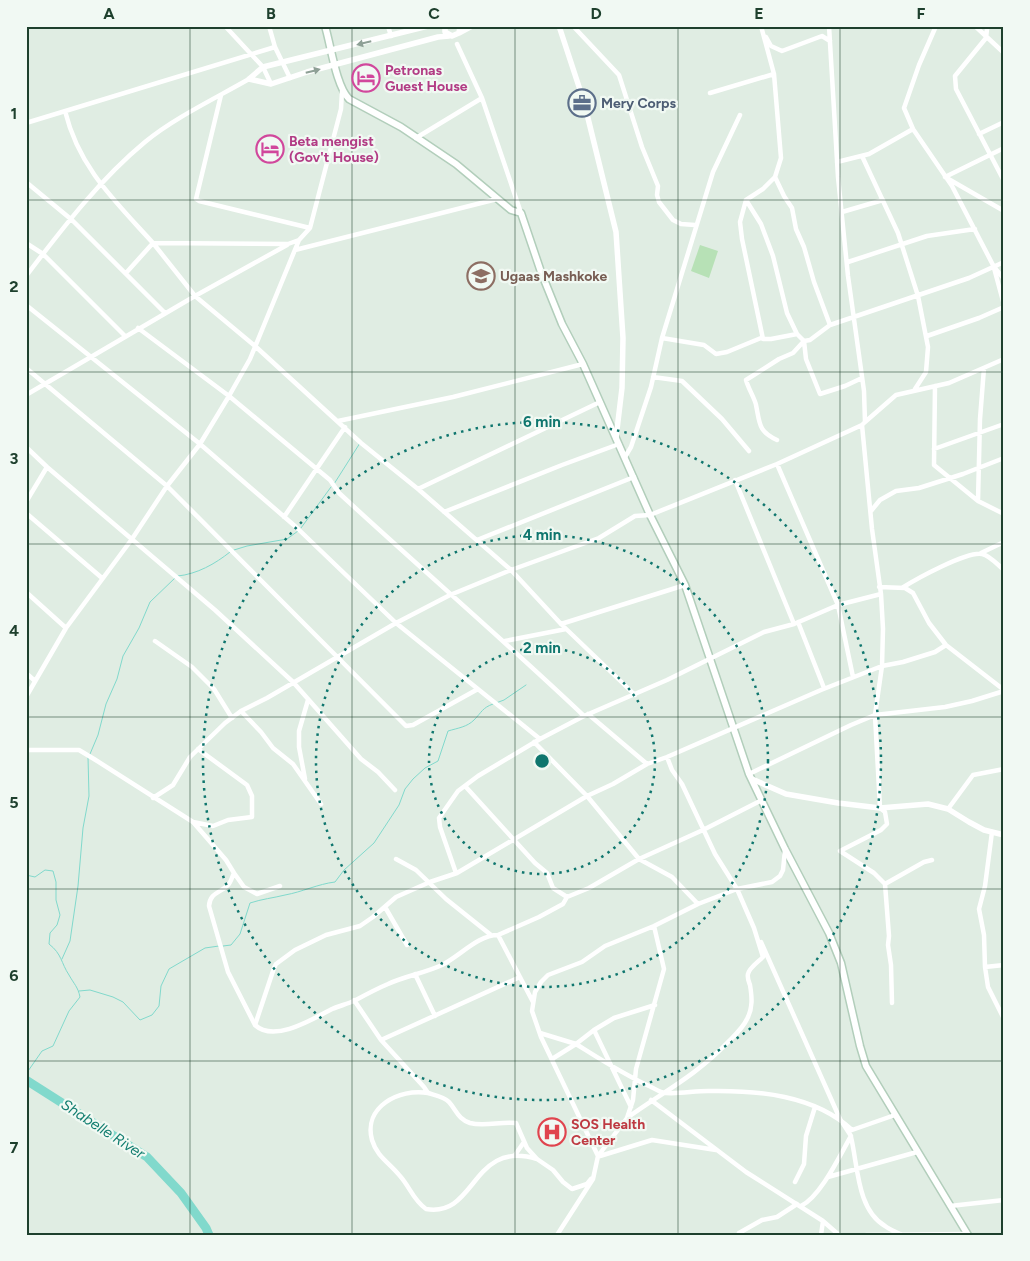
<svg xmlns="http://www.w3.org/2000/svg" width="1030" height="1261" font-family="Figtree,sans-serif">
	<style>
		.green { fill: #b7e1b6 }
		.lines { fill: none; stroke-linecap: round; stroke-linejoin: round }
		.stream { stroke: #81d9cc; stroke-width: 1 }
		.river { stroke: #81d9cc; stroke-width: 9 }
		.secondary-casing { stroke: #b2cebb; stroke-width: 9 }
		.minor { stroke: #fff; stroke-width: 4.5 }
		.tertiary { stroke: #fff; stroke-width: 5.5 }
		.secondary { stroke: #fff; stroke-width: 6 }
		.oneway { fill: #8ea096 }
		.grid { fill: none; stroke: #1e402d; stroke-width: 1; stroke-opacity: 0.55 }
		.ring { fill: none; stroke: #0f766e; stroke-width: 2.5; stroke-dasharray: 2.5 5 }
		.labels { text-anchor: middle; stroke-width: 4.5; stroke-linejoin: round; paint-order: stroke }
		.hotel-label { font-size: 14px; font-weight: bold; fill: #b23c85; stroke: #f1f9f3; text-anchor: start }
		.service-label { font-size: 14px; font-weight: bold; fill: #4e5e75; stroke: #f1f9f3; text-anchor: start }
		.education-label { font-size: 14px; font-weight: bold; fill: #785e54; stroke: #f1f9f3; text-anchor: start }
		.health-label { font-size: 14px; font-weight: bold; fill: #be3a42; stroke: #f1f9f3; text-anchor: start }
		.water-label { font-size: 15px; font-style: italic; fill: #117d6f; stroke: #f1f9f3 }
		.centre { fill: #0f766e; stroke: #f1f9f3; stroke-width: 2.5 }
		.ring-label { font-size: 15px; text-anchor: middle; font-weight: bold; fill: #0f766e; stroke: #f1f9f3; stroke-width: 4.5; stroke-linejoin: round; paint-order: stroke }
		.neatline { fill: none; stroke: #1e402d; stroke-width: 2 }
		.grid-label { font-size: 16px; text-anchor: middle; font-weight: bold; fill: #1e402d }
	</style>
	<rect width="100%" height="100%" fill="#e0ede3"/>
	<path class="green" d="M700,245l18,6 -9,27 -18,-7z"/>
	<g class="lines">
		<path class="stream" d="M334,484l26,-41
			M301,528l30,-41
			M234,550l13,-4 40,-7 11,-8
			M178,576c19,-2 37,-12 52,-24
			M496,703l8,-3 22,-15
			M90,754l8,-19 8,-31 11,-25 6,-23 16,-28 11,-26 25,-24
			M26,875l9,2 10,-7 8,1 3,11v18l4,15 -3,10 -7,8 -1,11c13,10 12,19 20,31 5,9 9,12 11,22l-11,14 -16,35 -11,5 -16,23
			M223,946l8,-1 9,-11 10,-31c12,-4 23,-5 35,-8 17,-3 33,-11 50,-13l9,-12 30,-27 25,-38 6,-16 8,-10 12,-11 13,-7 10,-30c10,-3 19,-4 26,-11 8,-8 8,-12 19,-16
			M62,959l8,-18 8,-55 5,-58 6,-32 -1,-39
			M79,991l11,-1 23,7 10,5 17,18 12,-5 7,-9 2,-20 8,-17 36,-21 14,-2"/>
		<path class="river" d="M26,1080l121,77 34,36 25,35 3,7"/>
		<g class="secondary-casing">
			<path id="secondary" d="M325,26c6,20 11,60 24,73l52,28 55,37 55,46 10,3 20,59 21,52 21,40 67,151 35,70 64,189 36,75 44,84 12,30 19,83 6,20 102,169"/>
		</g>
		<path class="minor" d="M225,26l38,41 8,17
			M269,26l6,21 15,31
			M388,26l3,10
			M573,26l46,49 23,72 16,39 -1,9 2,7 14,18 8,4 14,1
			M761,26l13,48 7,84 -6,19 -12,12 -17,11 -6,22 2,17 21,100h8l26,-5 7,7 6,-1 20,-15 139,-47 35,-16
			M829,26l9,151 10,99 16,115 1,31 -3,3 10,104 9,65 2,35 -1,37 -7,49 5,93 5,4 2,12 -6,6 -41,21 34,22 11,11 39,-22 8,-2
			M936,26l-17,39 -15,43 9,21 39,57 42,81 10,12
			M975,26l29,27
			M989,26l-2,3 -1,9 -31,38 1,13 48,92
			M766,37l5,9 11,5 40,-15 8,5
			M457,44l25,54 39,115
			M710,93l64,-19
			M221,95l-25,104 3,2 111,27
			M65,111c14,57 50,90 88,132l135,1 11,-4
			M26,123l249,-76
			M979,134l25,-12
			M416,138l66,-40
			M1004,148l-59,29 59,34
			M862,156l36,77 20,63 10,51 -2,25 -11,17
			M837,162l32,-8 44,-25
			M775,177l9,19 8,12 4,21 8,18 10,35 16,43
			M26,182l46,38 93,93
			M746,200l15,24 12,32 14,57 10,21
			M842,212l41,-12
			M26,243l17,11 82,82
			M295,250l202,-51
			M848,262l79,-26 48,-7
			M994,268l10,37
			M126,273l27,-30 42,53 60,50 106,97 57,46 93,81 50,54 74,71
			M26,276c36,-47 73,-96 119,-134 29,-24 71,-44 104,-63
			M26,305l174,139 96,83 100,96 144,116
			M138,328l91,68 101,84 9,13c81,75 165,147 245,223
			M927,336l52,-18 25,-11
			M662,338l42,7 12,9 11,-2 34,-14
			M26,368l141,118 239,240 7,-1 65,-36
			M984,368l-4,51 -2,82 26,13
			M653,377l29,4 40,38 27,32
			M935,386l-1,79 44,36
			M26,395l169,-99 92,-51
			M338,421l115,-24 130,-33
			M865,422l31,-27 53,-12 55,-24
			M777,440c-19,-9 -17,-16 -21,-35 -1,-6 -8,-17 -10,-25l33,-21 14,-6 11,-12 2,18 14,35 25,-8 17,-8
			M26,447l21,20 168,143 78,72 68,77 17,13 17,18
			M934,449l70,-25
			M625,457l6,-10 20,-60 11,-49 51,-166 27,-57
			M777,464l61,141 15,72
			M735,480l59,144
			M418,489l182,-87
			M26,502l21,-35
			M871,511l9,-11 16,-9 23,-3 44,-14 41,-16
			M444,512l118,-47 57,-21
			M26,513l76,65
			M284,517l61,-90
			M477,540l157,-63
			M981,553l23,-11
			M879,587l26,1 8,5 16,30 17,22 58,45
			M902,588c14,-9 65,-37 80,-34 7,1 16,11 22,16
			M26,592l40,36
			M798,622l26,66
			M561,624l124,-39
			M155,641l37,26 22,22 18,29
			M505,641l61,-12
			M26,673l9,8 -9,-8
			M26,697l40,-69 66,-89 35,-53 33,-42 29,-48 21,-37 49,-119 11,-12 31,-119 1,-18
			M241,711l20,21 12,16 20,16 28,40
			M588,714l59,50
			M534,742l53,54 52,63 33,18 26,27
			M26,750h53l15,9 99,63 33,38 8,13c-2,4 -3,9 -6,12 -7,8 -18,7 -19,21l19,66 27,53c19,18 58,-6 77,-16 7,-3 15,-5 22,-8 11,-6 22,-12 34,-17 17,-8 37,-11 54,-19 18,-9 36,-30 56,-30l41,-18 24,-13 4,-7 22,-9 50,-29 64,-29 59,-30
			M749,774l102,-49 24,-10 70,-8 27,-6 32,-10
			M305,779l-6,-32v-16l9,-31
			M465,786l70,77 12,10 6,15 14,9
			M153,798l20,-13 17,-28 35,-34 16,-12 26,-13 129,-75 54,-28 61,-25 88,-32 36,-22 15,-1 127,-51 85,-39
			M948,809l25,-34 31,-6
			M193,822l20,4 15,-6 24,-3v-21l-5,-11 -49,-36
			M992,832l-7,54 -6,23 5,26 1,32 3,20 16,32
			M396,859l20,11 30,29 45,36
			M234,873l10,14 13,7 23,-8
			M456,873l-16,-46 -1,-9 19,-27 20,-15 62,-37 44,-23 83,-36 97,-48 30,-8 44,-19 43,-11
			M885,884l4,52 -1,9 3,20 1,38
			M385,907l22,38
			M498,935l35,67
			M761,942l79,177 11,17c-11,19 -30,60 -50,70
			M985,967l19,-2
			M415,974l20,42
			M354,1000l27,40
			M255,1025l19,-57 2,-4 19,-14 31,-15 34,-9 13,-9 23,-20 34,-15 27,-9 130,-77 26,-12 34,-20 20,-7 154,-67 61,-24 21,-4 32,-10 11,-7
			M540,1033l36,11 18,-14
			M552,1059l24,-15c24,15 47,30 73,42 5,2 11,7 17,7 14,1 28,-2 42,-2 49,-1 107,4 144,39l43,-15
			M428,1093l-4,-6 -43,-47 139,-63
			M651,1100l95,72 77,49 16,14
			M631,1107l-37,-77 20,-12 41,-13
			M627,1118c36,-26 70,-43 101,-76 7,-7 15,-14 19,-23 6,-11 5,-22 3,-34 -1,-3 -3,-7 -2,-11 1,-6 10,-12 15,-17l-9,-29 -17,-39 -22,-35 -33,-70 -10,-14 -5,-13
			M851,1137c7,29 6,73 34,89 5,4 12,6 17,9
			M515,1155l9,-13
			M598,1156l29,-38 6,-18 3,-31 28,-100 -10,-43
			M600,1156l52,-16 64,10
			M537,1159c-66,-20 -60,59 -111,50 -13,-9 -16,-22 -26,-33 -10,-13 -23,-19 -28,-36 -9,-33 27,-52 56,-47 6,2 17,4 21,9 8,9 9,17 21,21 15,4 31,-2 46,0l11,25 10,11 16,11 10,12 9,7 15,-5 4,-5
			M828,1177l89,-25
			M795,1182l9,-18 2,-28 9,-29
			M950,1206l54,-6
			M739,1233l23,-13 15,-3 20,-13
			M557,1235l36,-56 5,-23 -57,-119 -9,-26 3,-19 6,-10 7,-7 34,-13 23,-16 49,-20 44,-22 39,-15 35,-7 8,-6 3,-6 2,-20
			M821,1235l2,-14
			M866,1235l101,-1"/>
		<path class="tertiary" d="M445,26v6l7,4 7,-3 1,-7
			M559,26l25,76 32,130 7,106 -1,50 -6,50
			M459,33l13,-7
			M249,79l22,5 36,-12 131,-35 11,-1
			M249,79l14,-12 165,-41
			M752,779l34,15 52,9 42,5 48,-4 20,5 21,13 15,8 20,5"/>
		<use href="#secondary" class="secondary"/>
	</g>
	<defs><path id="oneway-solid" d="M-6-.8H1V-3.2L6.5 0L1 3.2V.8H-6Z" transform="scale(1.25)"/></defs>
	<g class="oneway">
		<use href="#oneway-solid" transform="translate(364 43) rotate(166)"/>
		<use href="#oneway-solid" transform="translate(313 71) rotate(-14)"/>
	</g>
	<path class="grid" d="M190,26v1209M352,26v1209M515,26v1209M678,26v1209M840,26v1209M26,200h978M26,372h978M26,544h978M26,717h978M26,889h978M26,1061h978"/>
	<g class="ring">
		<circle cx="542" cy="761" r="113"/>
		<circle cx="542" cy="761" r="226"/>
		<circle cx="542" cy="761" r="339"/>
	</g>
	<defs>
		<g id="hotel-ring" transform="scale(1.4375)"><circle r="9.5" fill="#f1f9f3" stroke="#d1479c" stroke-width="1.5"/><path d="M-6-4.5h1.5V1H6V5H4.5V3h-9V5H-6ZM-4 0a1.8 1.8 0 1 1 3.6 0ZM.5 0V-2.5h3Q6-2.5 6 0Z" fill="#d1479c"/></g>
		<g id="office-ring" transform="scale(1.4375)"><circle r="9.5" fill="#f1f9f3" stroke="#5c6f8a" stroke-width="1.5"/><path d="M-6-3h4V-5.5h4V-3h4V5H-6ZM-1-4.5V-3h2v-1.5ZM-6 0V1H6V0Z" fill="#5c6f8a"/></g>
		<g id="school-ring" transform="scale(1.4375)"><circle r="9.5" fill="#f1f9f3" stroke="#8d6e63" stroke-width="1.5"/><path d="M0-5L7-2L0 1L-7-2ZM-4 1L0 2.5L4 1V4Q0 6-4 4Z" fill="#8d6e63"/></g>
		<g id="hospital-ring" transform="scale(1.4375)"><circle r="9.5" fill="#f1f9f3" stroke="#e0444e" stroke-width="1.5"/><path d="M-5-5h3v3.5h4V-5h3V5h-3V1.5h-4V5h-3Z" fill="#e0444e"/></g>
	</defs>
	<g fill-rule="evenodd">
		<use href="#hotel-ring" x="366" y="78"/>
		<use href="#office-ring" x="582" y="103"/>
		<use href="#hotel-ring" x="270" y="149"/>
		<use href="#school-ring" x="481" y="276"/>
		<use href="#hospital-ring" x="552" y="1132"/>
	</g>
	<g class="labels">
		<g class="hotel-label">
			<text x="385" y="75">Petronas<tspan x="385" dy="16">Guest House</tspan></text>
			<text x="289" y="146">Beta mengist<tspan x="289" dy="16">(Gov't House)</tspan></text>
		</g>
		<g class="service-label">
			<text x="601" y="108">Mery Corps</text>
		</g>
		<g class="education-label">
			<text x="500" y="281">Ugaas Mashkoke</text>
		</g>
		<g class="health-label">
			<text x="571" y="1129">SOS Health<tspan x="571" dy="16">Center</tspan></text>
		</g>
		<g class="water-label">
			<text transform="translate(103 1129) rotate(33)" y="5">Shabelle River</text>
		</g>
	</g>
	<circle cx="542" cy="761" r="8" class="centre"/>
	<g class="ring-label">
		<text x="542" y="427">6 min</text>
		<text x="542" y="540">4 min</text>
		<text x="542" y="653">2 min</text>
	</g>
	<rect width="1030" height="1261" fill="none" stroke="#f1f9f3" stroke-width="55"/>
	<rect x="28" y="28" width="974" height="1206" class="neatline"/>
	<g class="grid-label">
		<text x="109" y="19">A</text>
		<text x="271" y="19">B</text>
		<text x="434" y="19">C</text>
		<text x="596" y="19">D</text>
		<text x="759" y="19">E</text>
		<text x="921" y="19">F</text>
		<text x="14" y="119">1</text>
		<text x="14" y="292">2</text>
		<text x="14" y="464">3</text>
		<text x="14" y="636">4</text>
		<text x="14" y="808">5</text>
		<text x="14" y="981">6</text>
		<text x="14" y="1153">7</text>
	</g>
</svg>
